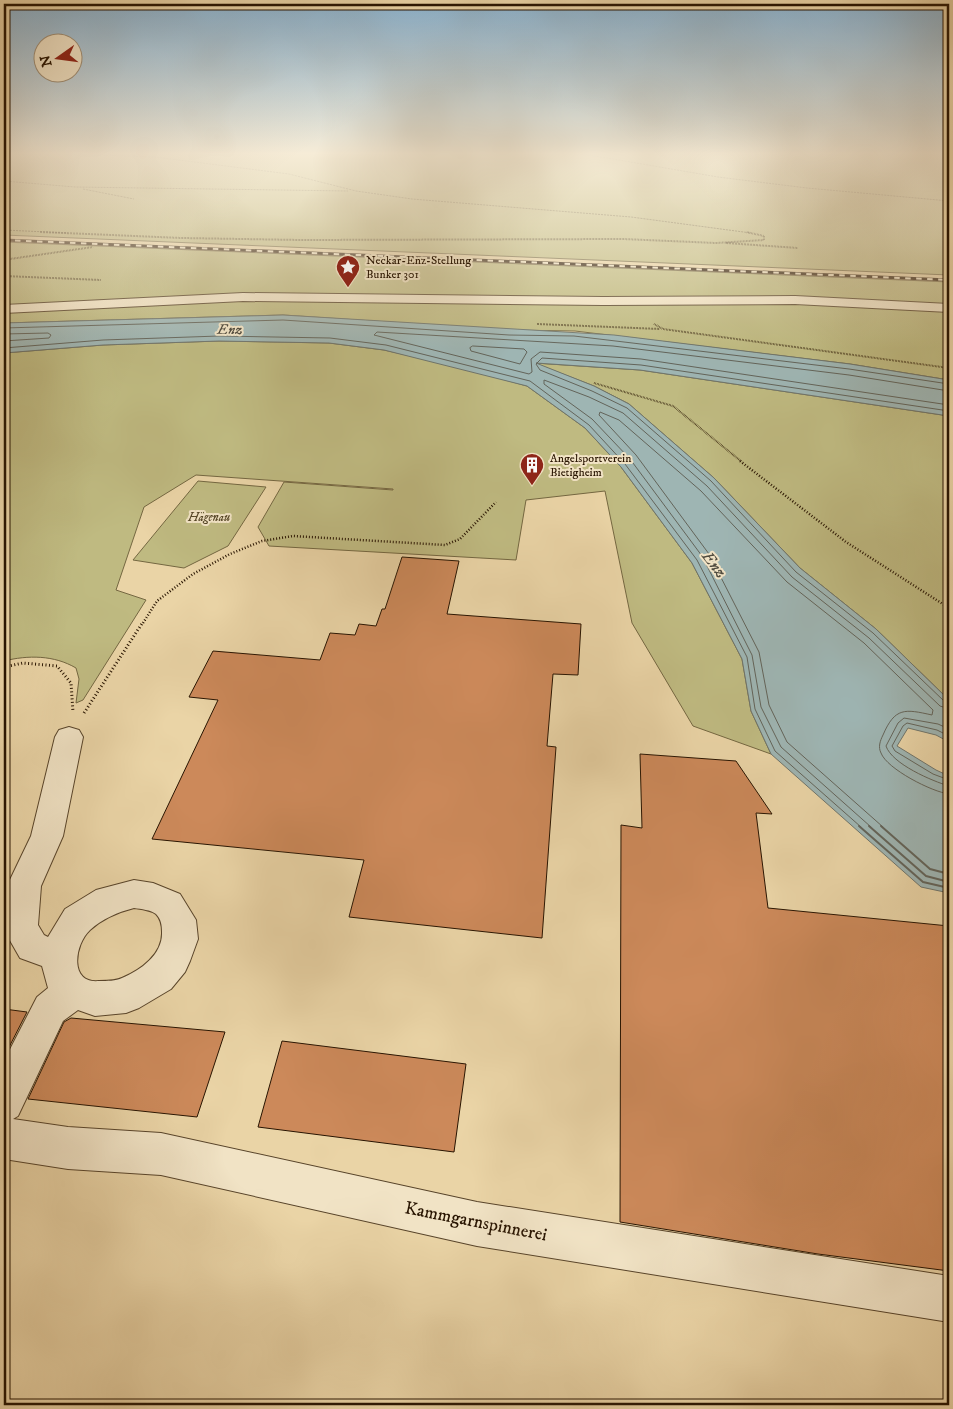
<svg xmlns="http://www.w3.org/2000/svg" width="953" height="1409" font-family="'IM FELL DW Pica',serif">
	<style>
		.green { fill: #bfba81; stroke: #746741 }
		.water { fill: #9eb5b3; stroke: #6f756c }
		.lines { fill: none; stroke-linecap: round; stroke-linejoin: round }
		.shore-far1 { stroke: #63645a; stroke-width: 1 }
		.shore { stroke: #63645a; stroke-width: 2 }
		.building { fill: #cc895a; stroke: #281401 }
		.minor-casing { stroke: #58442a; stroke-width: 2 }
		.path-far3 { stroke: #281401; stroke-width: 1; stroke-dasharray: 0.5 1; stroke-linecap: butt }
		.path-far2 { stroke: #281401; stroke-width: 2; stroke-dasharray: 0.5 1; stroke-linecap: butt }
		.path-far1 { stroke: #281401; stroke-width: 2.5; stroke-dasharray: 1 2; stroke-linecap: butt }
		.path { stroke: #281401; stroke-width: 3; stroke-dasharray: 1 2.5; stroke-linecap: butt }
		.minor { fill: #f1e3c5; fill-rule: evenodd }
		.rail-casing { stroke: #281401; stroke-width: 3 }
		.rail { stroke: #f1e3c5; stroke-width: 2; stroke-dasharray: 5.5; stroke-linecap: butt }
		.labels { text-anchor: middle; stroke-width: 4; stroke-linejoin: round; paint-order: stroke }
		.far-poi-label { font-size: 12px; fill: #281401; stroke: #f1e3c5; text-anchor: start }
		.far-park-label { font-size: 12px; font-style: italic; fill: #554627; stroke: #f1e3c5 }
		.far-water-label { font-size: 14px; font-style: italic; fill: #514c3f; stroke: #f1e3c5 }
		.water-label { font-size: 16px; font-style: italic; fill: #514c3f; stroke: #f1e3c5 }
		.near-street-label { font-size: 18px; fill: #281401; stroke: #f1e3c5 }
	</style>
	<rect width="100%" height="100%" fill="#ead4a6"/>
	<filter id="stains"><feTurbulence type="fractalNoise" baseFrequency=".004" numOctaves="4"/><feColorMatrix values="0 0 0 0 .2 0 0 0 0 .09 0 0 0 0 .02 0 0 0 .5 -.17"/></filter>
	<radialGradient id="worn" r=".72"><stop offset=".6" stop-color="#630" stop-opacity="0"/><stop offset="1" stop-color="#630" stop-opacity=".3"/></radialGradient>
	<path class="green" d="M4,152h945v123l-945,-40z
		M4,242l945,40v98l-99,-16 -275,-33 -66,-1 -226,-15 -279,8z
		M219,341l110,2 55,7 67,15 76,21 58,42 36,39 71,96 50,96 9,52 20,43 -78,-28 -61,-103 -27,-132 -79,9 -10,60 -247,-14 -11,-19 26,-45 109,8v-1l-197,-14 -52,32 -28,83 30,10 -63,100 -7,3 3,-24 -3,-11c-22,-13 -48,-13 -72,-7v-308l99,-8z
		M534,363l106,7 309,46v284l-73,-71 -76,-61 -86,-90 -85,-74 -35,-18z
		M198,481l68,6 -38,59 -44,22 -51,-8z"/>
	<path class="water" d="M283,315l331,20 236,29 99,16v36l-309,-46 -104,-7 58,23 35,18 85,74 86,90 76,61 73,71v42l-13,-7 -28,-7 -11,18 39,24 13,6v117l-28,-6 -150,-133 -20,-43 -9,-52 -50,-96 -71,-96 -36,-39 -58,-42 -143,-36 -55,-7 -110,-2 -116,4 -99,8v-30z"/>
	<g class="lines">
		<path class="shore-far1" d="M4,328l279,-8 226,15 65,1 275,33 100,15
			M4,334l44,-1 3,2 -2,3 -45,3
			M473,346l51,3 3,3 -7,12 -49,-13 -1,-3z
			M4,348l99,-8 116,-4 111,2 56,7 144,36 59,44 36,39 72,96 50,97 8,52 20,42 86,76
			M949,391l-100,-16 -236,-29 -236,-14 -3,3 155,39 3,-2 -1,-13 9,-7 101,7 308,46
			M949,411l-308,-46 -99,-7 -6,6 4,6 52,21 35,17 84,73 85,91 77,61 71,68 5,2
			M949,729l-11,-5 -34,-6 -6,5 -12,23c6,18 46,35 63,40
			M949,736l-12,-6 -30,-7 -4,3 -11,20 3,5 38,23 16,6
			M871,827l-90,-80 -20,-40 -9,-52 -50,-99 -72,-97 -38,-40 -48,-35v-4l45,17 34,16 84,73 85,91 77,61 71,68 9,3
			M883,827l-96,-85 -18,-37 -10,-53 -50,-98 -73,-99 -37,-40 1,-3 19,8 82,71 86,91 77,61 69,67 -1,5c-27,-6 -37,-8 -49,20 -3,6 -5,12 -2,18 6,16 51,39 68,41"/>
		<path class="shore" d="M859,826l64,56 26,6
			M869,826l57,50 23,6
			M881,826l49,43 19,5"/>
	</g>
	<path class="building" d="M402,557l57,4 -12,53 134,10 -3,51 -25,-1 -6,72 9,1 -14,191 -193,-21 15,-57 -212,-21 66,-139 -29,-3 24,-46 107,9 10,-27 25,2 4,-11 17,2 6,-17h3z
		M640,754l96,7 36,53 -16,-1 12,95 181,18v345l-131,-17 -198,-32 1,-397 21,3z
		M4,1009l23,3 -23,45z
		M71,1018l154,14 -28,85 -169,-18 36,-77z
		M282,1041l184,23 -12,88 -196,-25z"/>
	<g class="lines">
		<g class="minor-casing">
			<path id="minor" d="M243,293l360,4 192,-1 154,8v8l-154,-8 -192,1 -360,-4 -239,12v-8z
				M69,727l10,3 4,7 -20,99 -22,50 -3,39 6,10 4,2 17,-28 31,-19 38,-10 19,3 27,11 16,26 2,19 -8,22 -5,11 -14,17 -32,19 -13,5 -31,3 -17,-6 -15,11 -45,95 -5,3 55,8 93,6 316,69 472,74v46l-472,-76 -316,-71 -93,-6 -64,-10v-98l33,-64 11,-9 -6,-22 -22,-8 -16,-28 3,-44 24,-50 24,-99 4,-7zM134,908c7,1 17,2 22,6 5,5 6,11 6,18 1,22 -21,38 -40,46 -6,3 -15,3 -23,3 -30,3 -25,-36 -9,-51 12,-11 28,-18 44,-22z"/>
		</g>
		<path class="path-far3" d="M16,152l139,5 134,17 67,17 56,8 219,18 120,16
			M572,152l146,25 89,11 142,13
			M4,181l71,6 273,4
			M83,189l51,10
			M4,230l64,3"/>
		<path class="path-far2" d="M40,232l142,6 119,2 322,-1 93,4 48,-3v-4l-18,-4
			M726,243l72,5
			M4,266l6,-7 83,-12
			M4,276l97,4
			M537,324l123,5
			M654,324l9,5 286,39
			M594,383l79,23 69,56"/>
		<path class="path-far1" d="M740,461l106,81 103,66
			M143,623l14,-22 36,-27 37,-20 32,-13 31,-5 152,9 15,-6 36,-37"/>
		<path class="path" d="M4,667l19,-4 34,3 14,17 2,29
			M84,713l59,-91"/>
		<use href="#minor" class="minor"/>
		<g class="rail-casing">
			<path id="rail" d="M4,240l945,40"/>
		</g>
		<use href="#rail" class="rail"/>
	</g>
	<linearGradient id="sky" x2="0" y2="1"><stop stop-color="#8ab4d3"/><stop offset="0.44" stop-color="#f6ecd7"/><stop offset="1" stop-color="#f6ecd7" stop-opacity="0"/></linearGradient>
	<rect width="953" height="349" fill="url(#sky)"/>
	<defs>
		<g id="sight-pin" transform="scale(1.25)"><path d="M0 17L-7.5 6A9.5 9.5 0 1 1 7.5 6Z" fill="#8f2418" stroke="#f1e3c5"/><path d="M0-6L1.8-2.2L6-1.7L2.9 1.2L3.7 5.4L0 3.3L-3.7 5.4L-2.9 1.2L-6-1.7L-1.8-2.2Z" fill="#fff"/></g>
		<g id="building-pin" transform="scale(1.25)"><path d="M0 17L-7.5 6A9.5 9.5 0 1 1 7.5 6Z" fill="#8f2418" stroke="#f1e3c5"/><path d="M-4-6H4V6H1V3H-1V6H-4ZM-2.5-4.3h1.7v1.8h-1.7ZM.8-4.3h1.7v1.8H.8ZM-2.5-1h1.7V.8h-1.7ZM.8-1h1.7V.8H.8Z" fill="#fff"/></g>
	</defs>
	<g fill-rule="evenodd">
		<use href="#sight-pin" x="348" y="267"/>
		<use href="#building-pin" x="532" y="465"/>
	</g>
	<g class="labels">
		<g class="far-poi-label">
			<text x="366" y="264">Neckar-Enz-Stellung<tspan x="366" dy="14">Bunker 301</tspan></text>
			<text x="550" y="462">Angelsportverein<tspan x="550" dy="14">Bietigheim</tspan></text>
		</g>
		<g class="far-park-label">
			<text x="209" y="521">Hägenau</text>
		</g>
		<g class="far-water-label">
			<text transform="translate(230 329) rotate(1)" y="5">Enz</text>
		</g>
		<g class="water-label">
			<text transform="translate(715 564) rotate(52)" y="6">Enz</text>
		</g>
		<g class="near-street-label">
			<text transform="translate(476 1221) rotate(11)" y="6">Kammgarnspinnerei</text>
		</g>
	</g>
	<rect width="953" height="1409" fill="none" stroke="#ead4a6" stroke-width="20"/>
	<rect x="5" y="5" width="943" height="1399" fill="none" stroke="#281401" stroke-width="2.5"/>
	<rect x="10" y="10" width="933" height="1389" fill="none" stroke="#281401"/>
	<g transform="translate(58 58) rotate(256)"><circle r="24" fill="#f1e3c5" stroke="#a19077"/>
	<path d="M0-4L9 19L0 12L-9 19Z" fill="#8f2418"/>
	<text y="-8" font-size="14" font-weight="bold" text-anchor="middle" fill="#281401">N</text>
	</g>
	<rect width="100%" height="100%" filter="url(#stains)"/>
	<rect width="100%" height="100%" fill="url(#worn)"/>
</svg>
